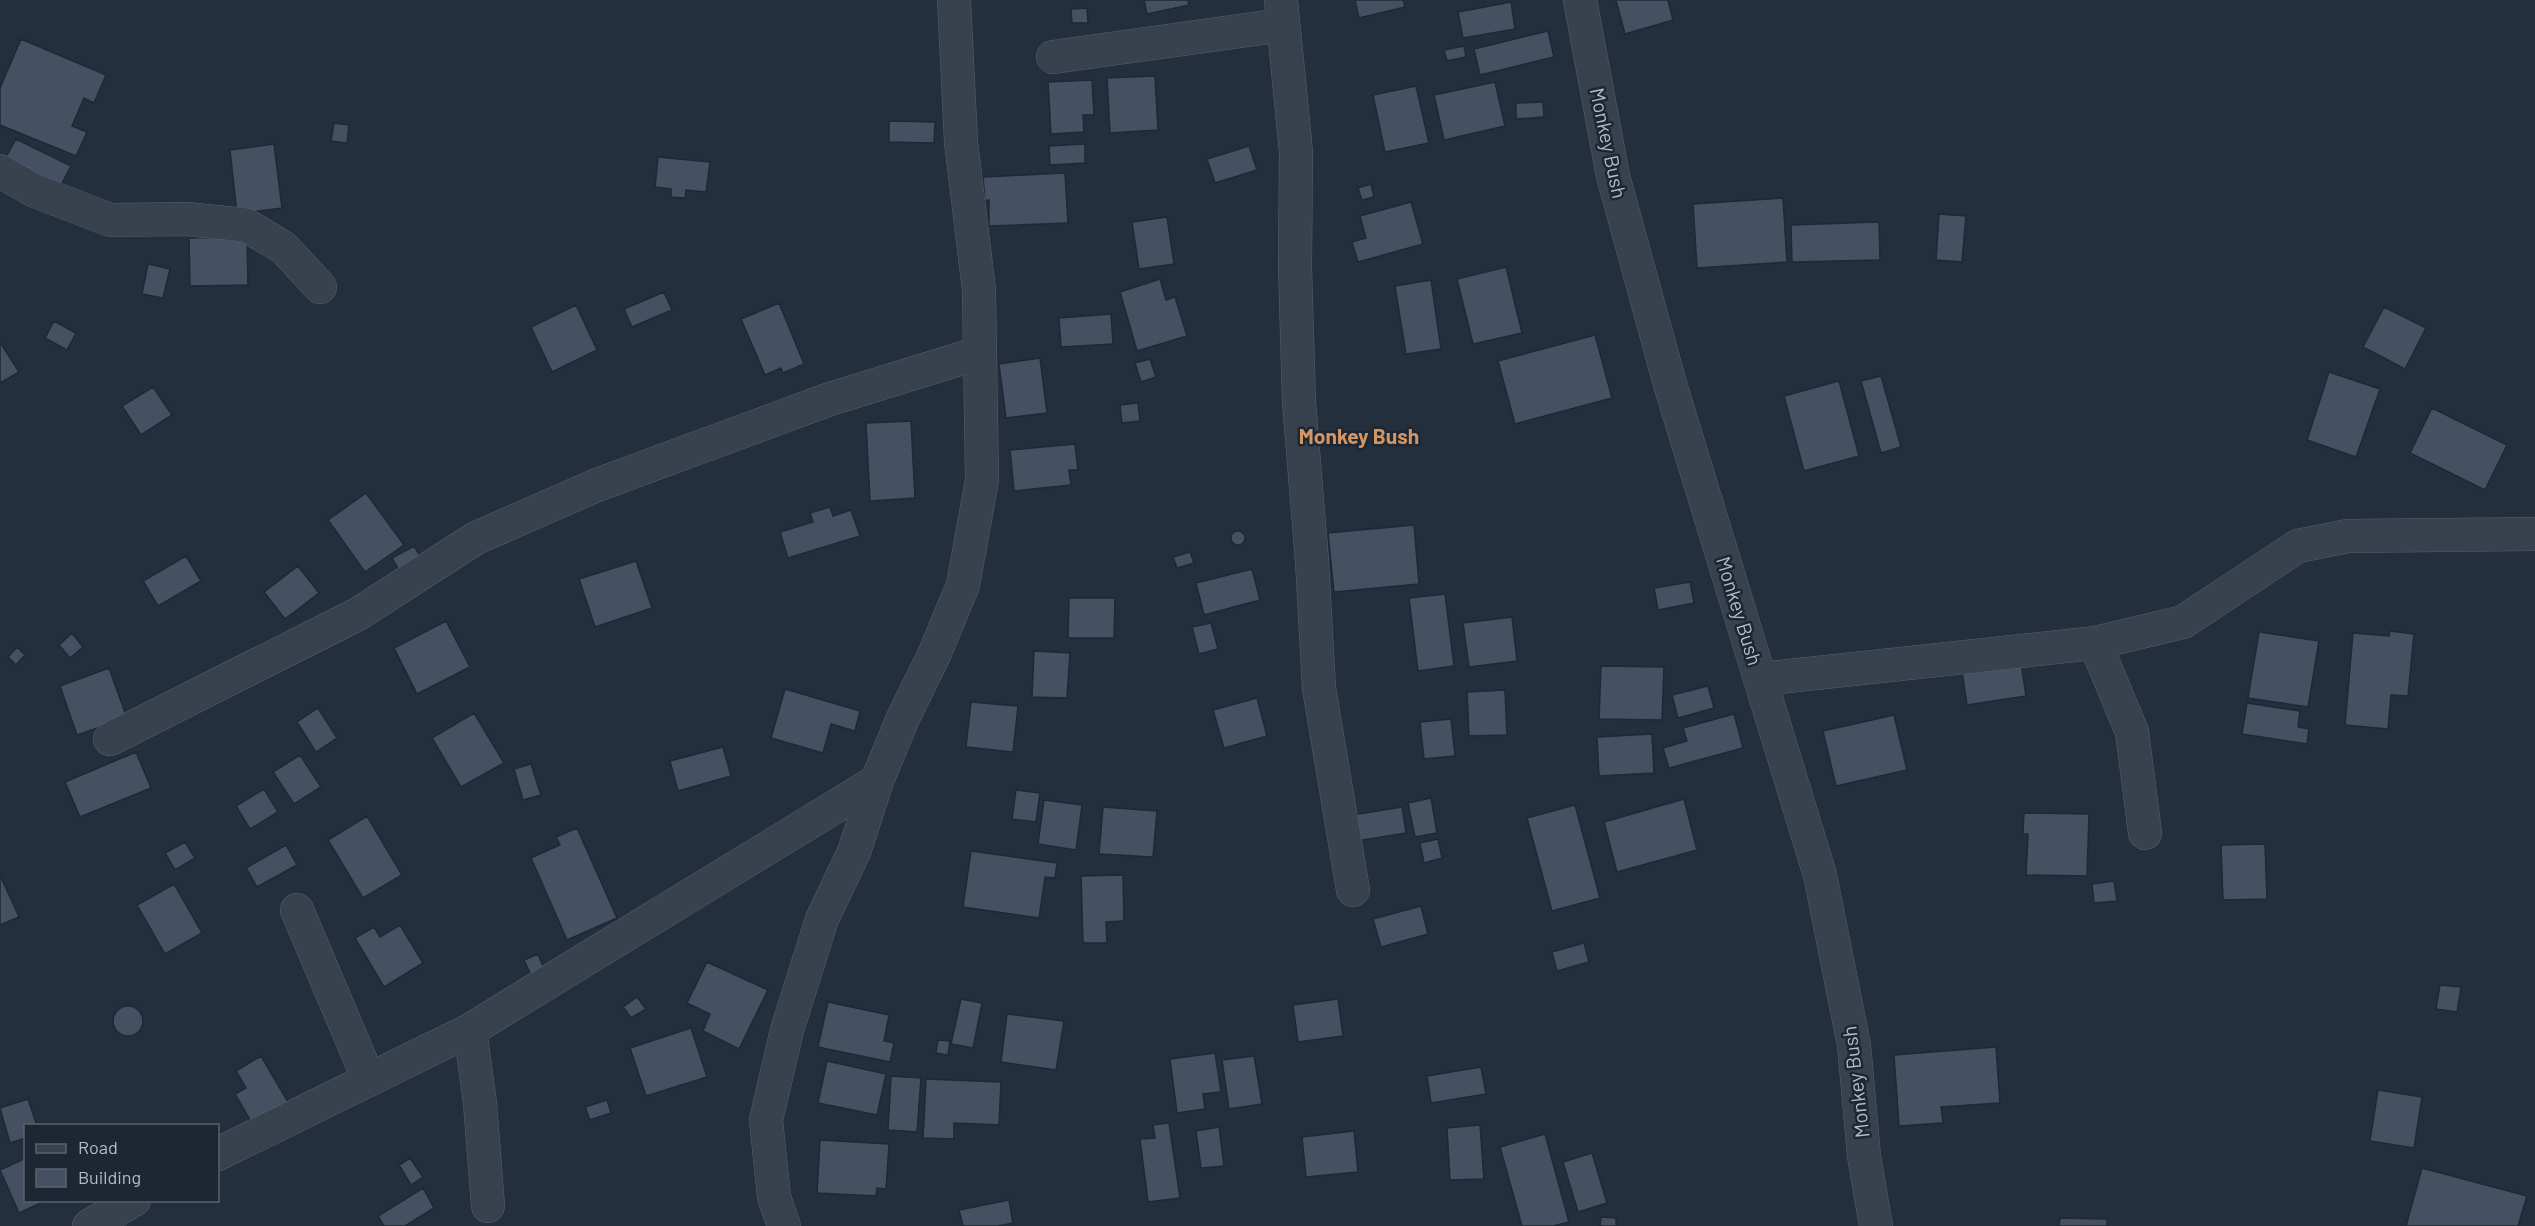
<svg xmlns="http://www.w3.org/2000/svg" width="2535" height="1226" font-family="Barlow,sans-serif">
	<style>
		.building { fill: #455162; stroke: #1f2835; stroke-width: 1.5 }
		.lines { fill: none; stroke-linecap: round; stroke-linejoin: round }
		.minor-casing { stroke: #565f6c; stroke-width: 34 }
		.minor { stroke: #38414e; stroke-width: 33 }
		.labels { text-anchor: middle; stroke-width: 5; stroke-linejoin: round; paint-order: stroke }
		.street-label { font-size: 20px; fill: #b4bcc9; stroke: #1d2633 }
		.neighbourhood-label { font-size: 21px; font-weight: bold; fill: #d59563; stroke: #1d2633 }
	</style>
	<rect width="100%" height="100%" fill="#242f3e"/>
	<path class="building" d="M1144,0h44l1,5 -42,9z
		M1355,0h48l2,7 -46,11z
		M1616,0h52l5,20 -48,14z
		M1511,2l4,27 -52,9 -5,-26z
		M1087,8l1,15h-16l-1,-14z
		M1548,31l6,26 -74,18 -6,-26z
		M21,39l85,36 -12,28 -10,-5 -12,28 15,6 -11,24 -76,-31v-37z
		M1464,46l2,11 -19,4 -3,-11z
		M1155,76l3,54 -48,3 -3,-55z
		M1092,80l2,35h-11l1,17 -33,2 -3,-52z
		M1495,82l10,44 -61,14 -10,-45z
		M1416,86l13,57 -44,9 -12,-57z
		M1543,102l1,15 -28,2v-16z
		M889,121l46,1 -1,21 -45,-1z
		M334,123l15,2 -2,18 -16,-2z
		M16,139l55,27 -12,23 -55,-28z
		M274,144l8,64 -45,6 -7,-64z
		M1085,144v19l-35,2 -1,-19z
		M1249,146l8,24 -42,13 -8,-24z
		M658,157l52,5 -4,30 -20,-2 -1,8 -14,-1v-8l-16,-2z
		M1065,173l3,50 -79,3v-26l-4,1 -2,-24z
		M1371,184l3,13 -12,3 -4,-12z
		M1783,198l4,64 -90,6 -4,-64z
		M1411,202l12,42 -65,18 -6,-20 14,-4 -6,-22z
		M1939,214l27,2 -4,46 -26,-2z
		M1167,217l7,47 -35,5 -7,-47z
		M1879,222l1,38 -88,2 -1,-37z
		M247,237l1,48 -58,1 -1,-48z
		M148,264l22,5 -7,29 -21,-4z
		M1506,267l16,66 -49,11 -16,-65z
		M1160,279l6,21 9,-3 12,39 -50,15 -17,-59z
		M1431,280l10,69 -35,5 -11,-68z
		M664,292l8,18 -40,17 -8,-18z
		M779,303l25,61 -21,9 -2,-5 -16,7 -24,-56z
		M576,305l21,45 -45,22 -21,-45z
		M2384,307l42,21 -21,41 -42,-22z
		M1111,314l2,30 -52,3 -2,-29z
		M54,321l22,12 -9,17 -22,-12z
		M1595,335l17,63 -97,26 -17,-63z
		M0,342l19,30 -19,11z
		M1040,358l7,55 -41,5 -7,-54z
		M1150,359l6,18 -15,5 -6,-19z
		M2329,372l51,17 -24,68 -49,-17z
		M1881,376l20,71 -20,6 -20,-72z
		M1839,381l20,75 -55,15 -20,-75z
		M153,387l19,28 -31,20 -19,-29z
		M1138,403l2,18 -18,2 -2,-18z
		M2432,408l75,37 -22,45 -75,-37z
		M911,421l4,77 -45,3 -4,-78z
		M1075,444l3,26h-9l2,15 -57,6 -4,-41z
		M366,493l38,52 -39,27 -37,-52z
		M830,507l3,9 18,-6 9,26 -72,22 -8,-26 33,-10 -3,-9z
		M1414,525l5,59 -85,8 -6,-59z
		M1231 538a7 7 0 1 1 14 0a7 7 0 1 1-14 0Z
		M414,546l8,14 -22,12 -8,-14z
		M1190,552l4,11 -17,5 -4,-11z
		M186,556l15,25 -43,25 -15,-25z
		M636,561l16,47 -57,19 -16,-48z
		M298,566l21,27 -34,26 -21,-27z
		M1252,569l8,31 -56,15 -8,-32z
		M1690,582l4,21 -36,7 -4,-22z
		M1445,594l9,72 -36,5 -9,-73z
		M1069,598h46l-1,40h-46z
		M1512,617l5,44 -48,6 -6,-44z
		M446,621l24,46 -53,27 -23,-46z
		M1211,623l7,26 -19,5 -7,-27z
		M2390,631l24,3 -6,62 -17,-1 -3,34 -43,-4 8,-92 36,3z
		M2259,632l60,9 -11,66 -60,-9z
		M72,633l11,14 -13,11 -11,-13z
		M17,647l8,8 -9,10 -8,-8z
		M1034,651l36,2 -3,45 -35,-1z
		M2021,663l5,33 -59,9 -5,-34z
		M1601,666l63,1 -2,53 -63,-1z
		M109,668l18,50 -50,17 -17,-49z
		M1708,686l6,22 -36,10 -6,-23z
		M785,689l75,22 -5,20 -24,-7 -8,29 -52,-15z
		M1505,690l2,45 -38,1 -2,-44z
		M1257,698l10,38 -43,12 -11,-38z
		M971,702l47,4 -5,46 -47,-5z
		M2247,703l53,8 -2,16 11,2 -2,15 -65,-10z
		M318,708l19,30 -21,14 -19,-30z
		M474,713l30,50 -43,24 -29,-49z
		M1734,714l9,34 -74,20 -6,-20 24,-7 -4,-13z
		M1894,715l13,55 -71,16 -13,-55z
		M1451,719l4,37 -31,3 -4,-37z
		M1652,734l2,39 -55,3 -2,-39z
		M723,747l8,29 -53,15 -8,-30z
		M136,752l15,36 -71,29 -15,-35z
		M300,755l21,32 -27,17 -21,-32z
		M531,764l10,31 -18,5 -9,-31z
		M264,789l14,23 -28,17 -14,-23z
		M1016,790l24,3 -4,29 -24,-3z
		M1431,798l6,35 -22,4 -7,-34z
		M1684,799l13,51 -80,22 -13,-50z
		M1044,800l38,5 -6,45 -38,-6z
		M1575,805l25,93 -48,13 -25,-93z
		M1103,807l54,4 -4,46 -54,-3z
		M1402,807l4,26 -49,8 -4,-26z
		M2024,813l65,1 -2,62 -61,-1 2,-41h-5z
		M367,816l35,59 -39,23 -35,-58z
		M577,828l40,90 -50,22 -36,-82 29,-13 -4,-8z
		M1438,839l4,19 -18,5 -4,-20z
		M185,842l10,16 -20,12 -10,-17z
		M2265,844l2,55 -44,1 -2,-55z
		M286,845l11,20 -40,22 -11,-19z
		M971,851l86,12 -2,15 -10,-1 -6,41 -76,-11z
		M0,875l19,42 -19,8z
		M1123,875l1,46 -18,1 1,21h-24l-2,-67z
		M2114,881l3,20 -23,2 -2,-19z
		M174,884l28,49 -37,21 -28,-49z
		M1421,906l7,28 -47,13 -8,-28z
		M400,925l23,38 -39,24 -29,-49 19,-11 6,10z
		M1584,943l5,19 -32,9 -5,-19z
		M538,954l6,15 -13,6 -7,-15z
		M707,962l61,28 -29,59 -36,-18 7,-17 -23,-11z
		M2440,985l21,2 -4,25 -21,-3z
		M637,997l9,12 -15,9 -8,-11z
		M961,999l21,4 -9,45 -22,-4z
		M1338,999l5,37 -45,6 -5,-37z
		M828,1002l61,13 -5,26 10,2 -4,19 -72,-15z
		M113 1021a15 15 0 1 1 30 0a15 15 0 1 1-30 0Z
		M1007,1014l57,7 -8,49 -55,-8z
		M691,1028l16,49 -61,19 -16,-48z
		M938,1040l12,1 -2,14 -12,-2z
		M1996,1047l4,56 -59,4 2,16 -44,3 -5,-71z
		M1215,1053l6,39 -18,2 2,15 -28,4 -7,-54z
		M261,1056l27,46 -35,23 -18,-31 11,-6 -10,-17z
		M1254,1056l8,48 -33,5 -7,-49z
		M827,1061l59,13 -9,41 -59,-12z
		M1481,1067l5,27 -55,9 -4,-27z
		M891,1076l30,2 -4,54 -29,-2z
		M926,1079l75,3 -2,43 -45,-2v16l-31,-1z
		M2378,1090l44,7 -8,51 -44,-7z
		M28,1099l9,27h-11v12l-16,5 -10,-35z
		M607,1100l4,13 -21,7 -5,-13z
		M1169,1123l11,75 -32,4 -8,-63 15,-1 -2,-13z
		M1480,1125l4,54 -34,1 -3,-52z
		M1219,1127l5,39 -23,2 -5,-37z
		M1354,1131l4,41 -52,5 -4,-40z
		M1545,1134l24,88 -16,4h-31l-22,-79z
		M820,1140l69,4 -3,45 -9,-1 -1,8 -59,-3z
		M1592,1153l15,50 -29,9 -15,-50z
		M26,1158v42h21l-28,13 -19,-43z
		M410,1158l13,19 -12,8 -12,-20z
		M2422,1168l105,28 -9,30h-112z
		M423,1188l11,20 -29,18h-21l-6,-10z
		M1009,1200l4,23 -15,3h-35l-4,-16z
		M1601,1217l15,1v8h-16z
		M2060,1218l47,1v7h-48z"/>
	<g class="lines">
		<g class="minor-casing">
			<path id="minor" d="M1281,0l15,152 -1,115 4,135 13,159 7,127 34,202
				M1580,0l33,176 57,208 150,491 34,170 10,111 12,70
				M1053,57l230,-32
				M0,171l35,20 75,29 76,-1 60,6 38,23 36,39
				M2095,643l37,89 13,101
				M1760,679l335,-36 88,-21 115,-76 50,-10 187,-2
				M110,739l248,-125 118,-76 121,-53 233,-86 149,-46
				M297,910l72,170
				M470,1030l10,73 8,103
				M218,1154l252,-124 407,-249
				M89,1226l45,-26
				M784,1226l-10,-29 -8,-77 21,-90 35,-111 32,-67 23,-71 26,-63 31,-63 29,-70 19,-105 -3,-190 -18,-148 -7,-142"/>
		</g>
		<use href="#minor" class="minor"/>
	</g>
	<g class="labels">
		<g class="street-label">
			<text transform="translate(1608 143) rotate(78)" y="7">Monkey Bush</text>
			<text transform="translate(1739 611) rotate(73)" y="7">Monkey Bush</text>
			<text transform="translate(1856 1082) rotate(-97)" y="7">Monkey Bush</text>
		</g>
		<g class="neighbourhood-label">
			<text x="1359" y="444">Monkey Bush</text>
		</g>
	</g>
	<rect x="24" y="1124" width="195" height="78" fill="#1d2633" stroke="#59626f" stroke-width="1.5"/>
	<rect x="36" y="1144" width="30" height="9" fill="#38414e" stroke="#59626f" stroke-width="1.5"/>
	<text x="78" y="1154" font-size="18" fill="#b4bcc9">Road</text>
	<rect x="36" y="1169" width="30" height="18" fill="#455162" stroke="#59626f" stroke-width="1.5"/>
	<text x="78" y="1184" font-size="18" fill="#b4bcc9">Building</text>
</svg>
